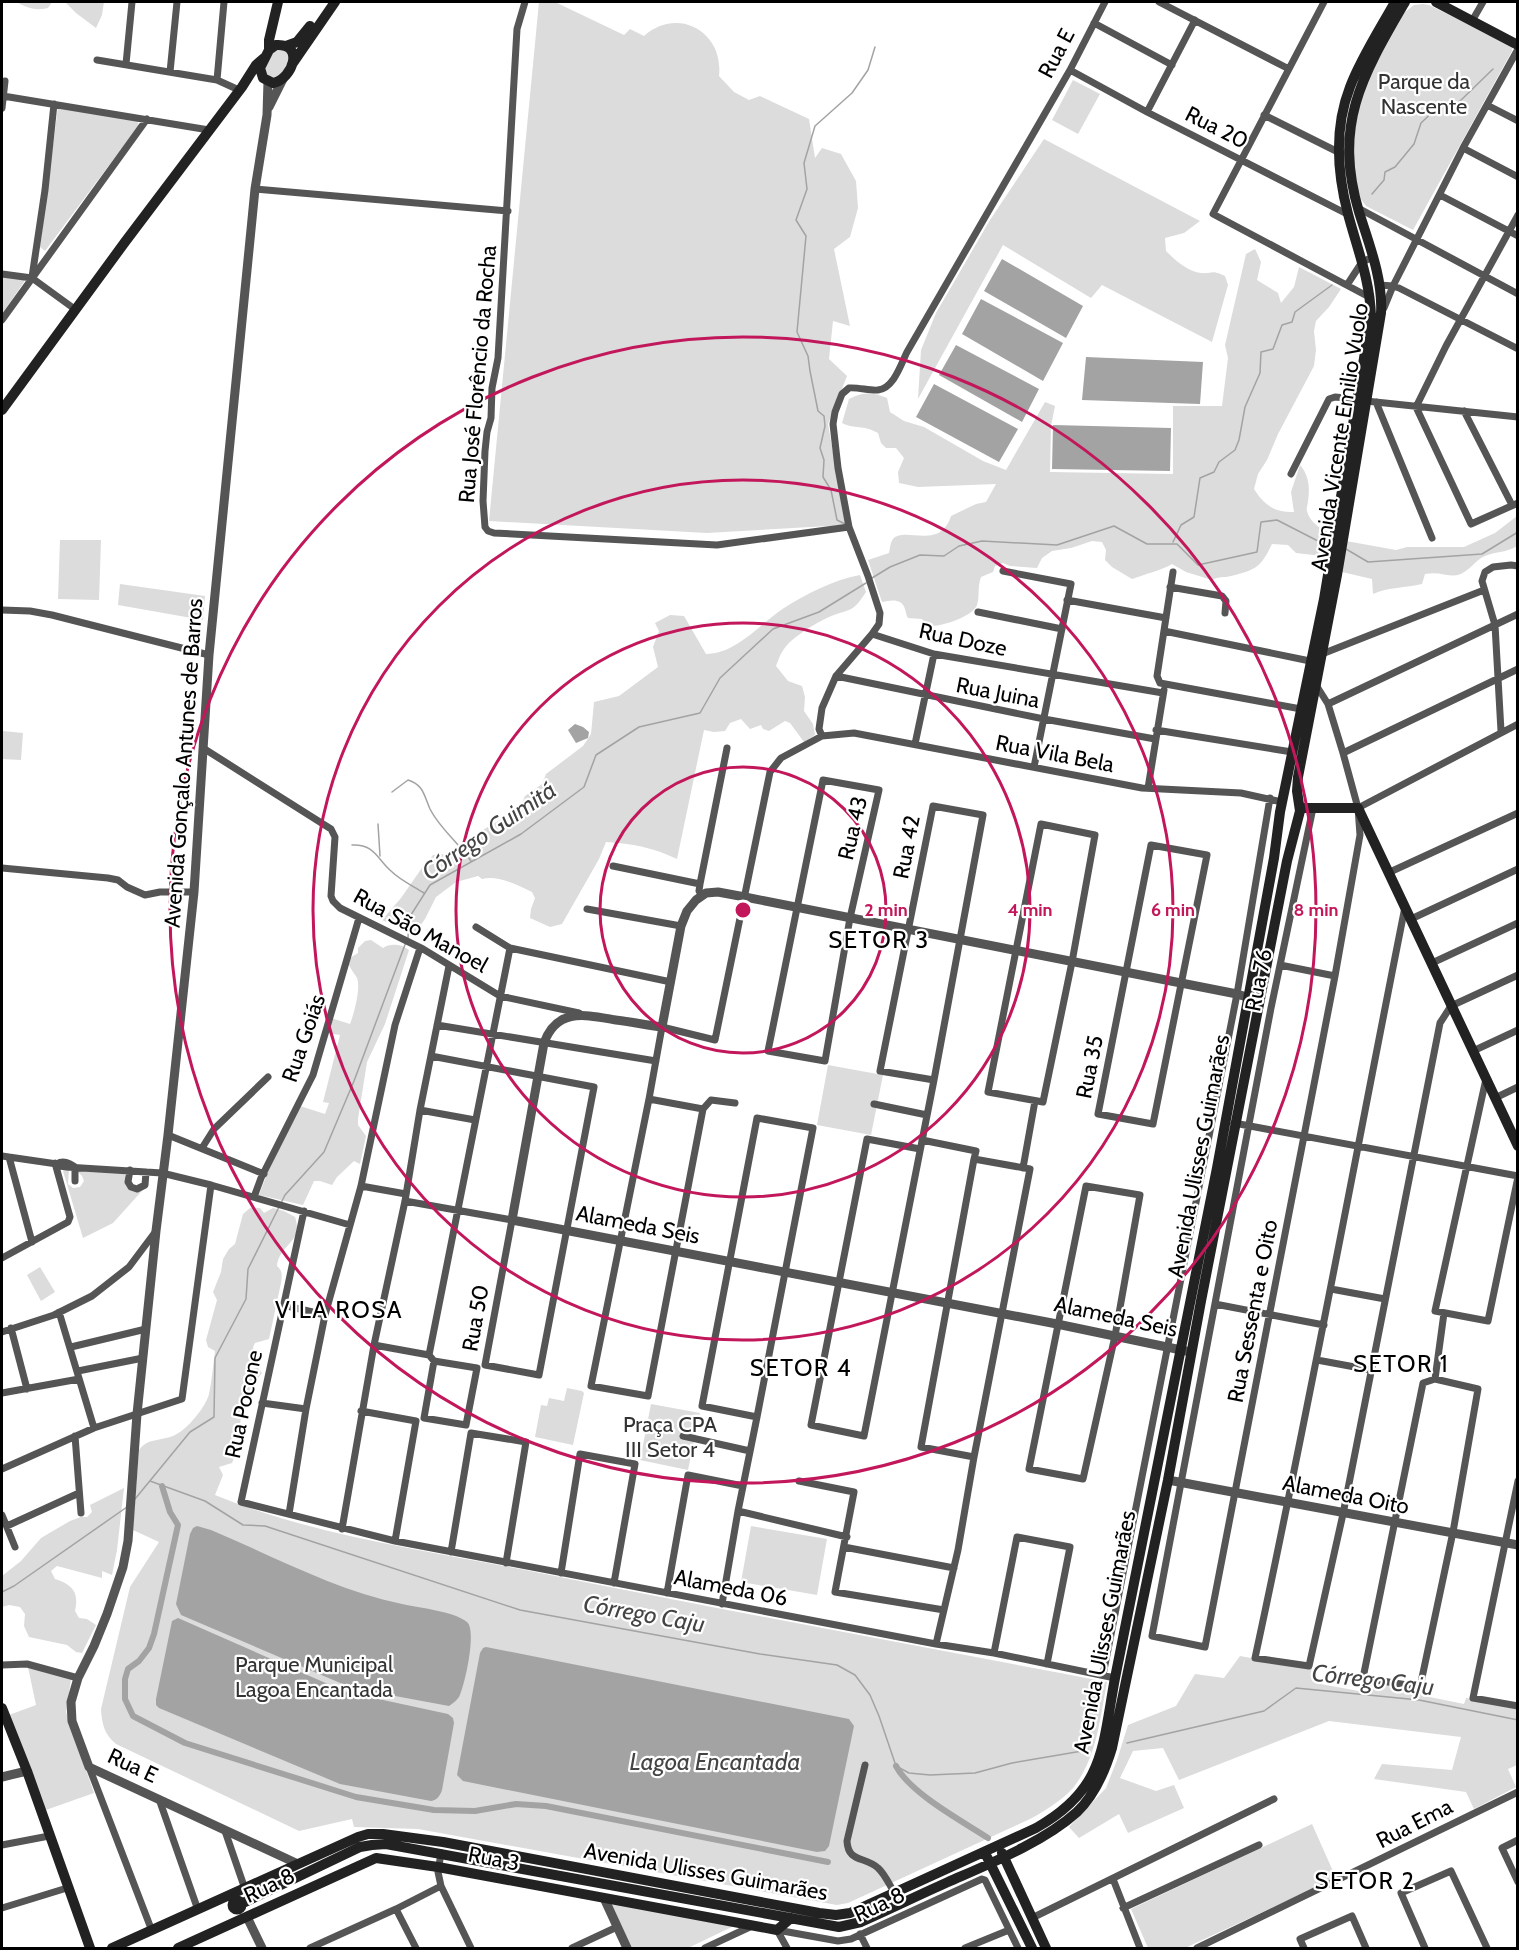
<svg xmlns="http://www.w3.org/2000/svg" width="1519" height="1950" font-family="Cabin,sans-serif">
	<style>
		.green { fill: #dcdcdc }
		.water { fill: #a3a3a3 }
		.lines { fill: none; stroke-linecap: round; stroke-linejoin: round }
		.stream { stroke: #a3a3a3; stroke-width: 1.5 }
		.canal { stroke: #a3a3a3; stroke-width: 6 }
		.minor { stroke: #555; stroke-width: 7 }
		.tertiary { stroke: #555; stroke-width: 9 }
		.secondary { stroke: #222; stroke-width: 10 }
		.ring { fill: none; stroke: #c2185b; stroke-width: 3 }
		.labels { text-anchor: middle; stroke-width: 4.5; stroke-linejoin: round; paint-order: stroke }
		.street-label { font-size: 22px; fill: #000; stroke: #fff }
		.park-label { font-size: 22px; fill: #333; stroke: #fff }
		.water-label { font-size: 24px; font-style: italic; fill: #444; stroke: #fff }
		.neighbourhood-label { font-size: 24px; letter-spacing: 1.5px; fill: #000; stroke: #fff }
		.centre { fill: #c2185b; stroke: #fff; stroke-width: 3 }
		.ring-label { font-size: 18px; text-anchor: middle; font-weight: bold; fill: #c2185b; stroke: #fff; stroke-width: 4.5; stroke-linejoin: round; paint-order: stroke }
	</style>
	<rect width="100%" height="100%" fill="#fff"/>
	<path class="green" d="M16,2h36l-4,6c-13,3 -20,0 -32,-6z
		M65,2h39l-2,13 -6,13 -20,-15z
		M539,2h16l69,33 6,-6 14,7c34,-30 80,-4 75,40l15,16 15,8 11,-4 49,23 6,39 7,-10 19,6 15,27 2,27 -8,29 -16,12 16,77 -17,-5 -4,38 18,17 -19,48 18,101 -139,8 -218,-12z
		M1423,4l6,1 84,41 -1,5 -99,179 -47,-24 -6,-8 -9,-36v-26l16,-57 38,-67 9,-7z
		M284,48l6,9c-5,11 -12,29 -25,15l1,-10 8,-11z
		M1073,80l27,14 -22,40 -26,-14z
		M58,107l79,14 2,4 -94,126 -5,-4z
		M1044,139l156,82 -16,12 -19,5 1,13c9,9 22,21 35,22 12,1 10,-4 24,3l3,9 -16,57 -110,-57 -11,13 -88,-53 -85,154 3,-49 15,-37 54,-93z
		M1255,249l6,13 -4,18 21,13 3,10 13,-16 5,-20 42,22 -12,18 -13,14 -2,10 2,19 -2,16 -36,68 -11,26 -9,14 -4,15c10,16 21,24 40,23l-3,-20 9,-27c9,10 10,23 8,36 0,3 -2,7 -1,10 2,9 11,17 20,20l-5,25 -26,-3 -8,-8 -16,-1c-11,23 -16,26 -41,32 -7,2 -12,0 -19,4l-26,-8 -14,-8c-8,5 -29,11 -40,15l-20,-12 -7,-7 1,-10 -4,-8 -10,-1 -21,7 -19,3 -10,7 -5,10 -27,-2 -7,-3 -8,3 -2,6 -12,5c-4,11 -1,19 -4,28 -4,12 -39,23 -51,21l-4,-7 -14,-1c-2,-3 -2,-6 -3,-9 -3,-11 -14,-9 -23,-7l-14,-42 21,-7c1,-4 1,-10 4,-14 12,-13 47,12 58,-23l25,-12 10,-2 10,-18 -78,3 -19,-4 -1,-11 6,-14 -8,-10h-10l-5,-5 -3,-10c-16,-9 -22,-3 -36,-10l7,-24c14,-7 23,-7 38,-1l3,14 14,9 20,6 59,34 23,9 39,-68 10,4 -4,20 -1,46 123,2v-68h49l6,-48 -3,-13 21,-91z
		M2,276l22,4v2l-22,32z
		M1517,516v30c-11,7 -20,5 -32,10 -10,4 -16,16 -27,19 -10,2 -19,-4 -33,-1l-3,10c-16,4 -34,3 -49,10l-1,-15 -30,-7 4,-31 50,9 11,-3h57l31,-14z
		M60,540h41l-2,60 -41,-1z
		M860,575l6,17c-14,22 -16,16 -37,25 -13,6 -37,20 -45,32 -4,5 -6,12 -8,17l12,15 14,5 3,11 -1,14 9,13 2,11 -11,7 -14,-19 -5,-2 -16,10 -6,-2 -2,-4 -11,4 -9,-10 -11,4 -5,8 -11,1 -10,-2 -27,129c-25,-12 -44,-15 -71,-17l-7,17 -37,65 -12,3 -20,-9 1,-9 4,-11 -3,-6c-15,-7 -33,-17 -50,-13l-4,-3 -22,6 -20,15 -11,22 -11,15 -32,-14 19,-22 23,-33 9,-10 12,-1 7,3 14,-9 10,-14 44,-26 5,-12 17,-12 4,-10 37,-28 8,-12 3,-32 25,-6 39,-29 -5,-20 6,-16 -4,-8 15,-8 14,1 22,38c30,0 54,-30 78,-46 22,-14 49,-28 76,-33z
		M120,584l85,12 -2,24 -85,-15z
		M3,731l20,2 -2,27 -19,-1z
		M371,940l12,8c7,-5 19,-4 26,2l-24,74 -18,38 -9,57v6l8,11 -6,28 -6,-3 -17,16 -5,8 -12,-4h-6l-11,24 -44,-10 8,-21 33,-68 25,8 4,-11 -6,-1 17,-67 -13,-2 4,-15 19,6c4,-10 11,-36 7,-46 -2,-4 -6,-8 -8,-13l1,-7 8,-5v-5l7,-7z
		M828,1065l55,10 -12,60 -54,-10z
		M66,1168l3,2 -1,14 5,4 7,-1 4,-6 -2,-5 -6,-6 48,3 5,13 15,1 5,-4 -36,40 -30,15 -20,-67h3z
		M250,1208h10l4,5 9,-5 11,3 11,6c9,26 -16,27 -18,49 6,5 5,10 4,17l-12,56 -14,4 -2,4 3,12 -4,5 -5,3 2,2 9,-1 4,5 -9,11 -3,10 -6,6 -4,24 -4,2v4l-4,4 2,24 -2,5 -13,4 4,8 -8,20c103,42 216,56 325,78 188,38 378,73 567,109 -7,36 -10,76 -34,106 -11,12 -27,22 -41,30l-184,85 -11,2 -419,-76 -64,-2 -2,-8 -53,12 -183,-87c-12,-10 -14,-20 -15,-35l29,-122 29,-45 -26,-12 6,-80c8,-12 22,-9 34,-14 13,-5 33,-29 36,-42 3,-14 4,-29 6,-43l-7,-4 -2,-7 11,-40 -4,-8 8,-20 2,-13 6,-10 6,-5 8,-30z
		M40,1267l15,25 -14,9 -14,-26z
		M567,1388l15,3 2,2 -11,52 -38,-8 6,-32 6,1 2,-8 15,3z
		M651,1404l49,9 -12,57 -48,-10z
		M124,1488l-7,62 -5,25 -10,-4v7l-45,-12 -6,5 4,8c18,6 24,13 20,32l4,7 8,1 9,6 -14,28 -6,-1 -9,-7 -38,-8 -5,-11 1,-12 -5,-7 -11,-2 -7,2v-31l19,-15 20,-23 29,-17 11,-4h6l5,-5 -2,-7z
		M751,1526l76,13 -10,56 -76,-13z
		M1240,1656l77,14 -2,13 44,8 2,-11 65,10 -1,6 39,8 2,-6 51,11v56l-9,4 8,18 -42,22 -8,-17 -92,-13 8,-15 70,6 9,-33 -132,-16 -150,59 -16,-32 -30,3 -13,27 36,13 18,-6 10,23 -56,25 -9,-19 -40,24 -10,-11 37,-39 11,-28 11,-35 48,-19 19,-32 29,4z
		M28,1667l43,12 -5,33 28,81 -51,18 -34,-96 27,-10z
		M1312,1824l24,54 -151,70h-37l-17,-39z
		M609,1901l129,23 -50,24h-58z"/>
	<path class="water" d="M1002,259l81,47 -17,32 -82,-47z
		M981,299l82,44 -20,38 -81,-47z
		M956,345l83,44 -17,33 -83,-47z
		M1086,357l117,5 -3,42 -118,-4z
		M934,384l84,45 -19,33 -83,-45z
		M1053,425l118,3 -1,43 -118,-2z
		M575,724l8,3 6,5 -1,6 -12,5 -8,-13z
		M197,1526l14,4c62,26 124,60 191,74 18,4 51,7 65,18 10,8 -2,63 -8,75 -3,4 -6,6 -10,9l-97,-18 -171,-73 -5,-11 14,-70 3,-6z
		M178,1618l168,74 102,22 5,4 1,5 -12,67c-2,6 -5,10 -11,11l-91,-17 -181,-76 -3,-3v-6l16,-78z
		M486,1647l363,72 5,7 -25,120 -4,5 -8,1 -354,-71 -6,-6 23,-122 3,-5z"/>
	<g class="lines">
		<path class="stream" d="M1372,194l12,-14 1,-8 10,-5 19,-23 7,-21 22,-21 11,2 4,-1 35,-34
			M845,524l-8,-4 -6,-30 -8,-13 1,-17 -4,-12 5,-22 -1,-10 -6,-5 -8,-40 -2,-15 -11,-24 9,-96 -10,-16 11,-31 -3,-26 11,-37 37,-33 16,-23 7,-23
			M1173,542l8,-17 13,-8 6,-39 14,-6 5,-10 16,-12 4,-10 6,-33 15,-34 1,-21 12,-3 9,-24 10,-3 3,-10 37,-27
			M1346,549l22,13 114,-8 36,-22
			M872,578l18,-11 30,-12 24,1 15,-10 23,-5 75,4 57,-19 33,18h30l21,21 59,-13 4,-30 16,-2 39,20 14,4
			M392,792l16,-12c16,5 16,16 22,29 10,20 29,34 41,52
			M378,824l2,32
			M352,845c23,-1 25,14 39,26 9,9 22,15 33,22
			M408,938l1,-20 21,-33 91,-51 63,-47 12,-32 43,-28 61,-14 20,-35 53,-49 46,-17 47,-29
			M281,1203l4,-8 39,-43 30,-71 52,-139
			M150,1481l55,20 38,24 22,1 255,84 240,44 77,11 18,10 15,20 9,21 17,50 13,7 21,2 45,-2 37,-10 76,-13
			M135,1499l55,-67 24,-15 1,-59 31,-59 2,-30 31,-62
			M2,1592l12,-6 113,-79
			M1127,1743l137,-32 32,-23 123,12 99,20"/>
		<path class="canal" d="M162,1486l8,26 8,13 -24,109 -5,14 -10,13 -11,8 -3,10v20l8,17 52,27 171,54 78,13 41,1 41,-7 30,2 282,56
			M896,1766c14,27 66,55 92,72"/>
		<path class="minor" d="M525,2l-8,27 -19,329 -6,30 -1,30 -4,14 -2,19 -2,50 2,26 3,4 6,2 223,12 132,-18
			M1159,2l130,67
			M1324,2l-111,212 156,83
			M1472,21l11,-19
			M1094,23l78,42
			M97,60l120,20 22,10
			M126,64l6,-62
			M1070,70l77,42 202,103
			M170,72l7,-70
			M217,80l7,-78
			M3,96l206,34
			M1487,105l31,16
			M2,108l3,-27
			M1147,112l48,-92
			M1264,115l74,37
			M1463,148l55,29
			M255,189l253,22
			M1440,195l78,41
			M1358,208l160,86
			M1518,215l-72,131 -30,61 55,117 47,-21
			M2,274l30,4 44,32
			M32,277l13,-87 9,-86
			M1347,285l15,-23 11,-5
			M1380,285l13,1 6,2 119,61
			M1384,308l9,-22 70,-138 55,-99
			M2,320l145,-201
			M1366,401l152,16
			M1376,402l56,136
			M1464,411l48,94
			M1291,474l38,-75 6,-2 21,2
			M1003,571l68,13 -37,183
			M1173,572l-16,104 3,7 141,26
			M1170,587l52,9 4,5 -1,12
			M1067,600l99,18
			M2,610l28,1 22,4 157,40
			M978,612l84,17
			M1164,631l146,30
			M872,634l62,20 229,39
			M1322,654l162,-64
			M836,676l208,43 111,20
			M1328,704l190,-90
			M1156,730l136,22
			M1501,731l-6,-106 -13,-44 3,-9 8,-5 18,-2 7,1
			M822,736l-3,-7 3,-21 14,-32 36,-42 7,-10 1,-11 -12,-37 -19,-49 -11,-59 -5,-44 2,-12 7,-18 7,-6c9,-1 21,3 29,2 16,-2 23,-26 29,-38l163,-282 35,-68
			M915,744l19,-90
			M203,748l128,81 4,8 -4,59 2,5 7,7 83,41 77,47 79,17
			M1343,753l175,-84
			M823,780l56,10 -29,128 -25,143 -57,-10z
			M1148,788l16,-98
			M1313,808l-42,200 -119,628 53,11 130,-671 25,-141 -2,-27 -15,-55 -15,-49 -12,-19
			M1358,808l160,-84
			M1041,824l54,11 -23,127 -29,140 -55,-10z
			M1151,845l56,10 -54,269 -55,-10z
			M613,866l87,18
			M2,868l106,10 10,2 9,7 18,8 15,-3h34
			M1390,872l128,-59
			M702,896l-3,-5 1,-7 27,-136
			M1405,907c-50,251 -96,502 -150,751l54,8 34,-152 97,-491 11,-17 67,-31
			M587,909l94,17
			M1411,919l107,-50
			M476,927l34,21 161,34
			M1432,963l86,-40
			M1280,965l55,11
			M437,1025l219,36
			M1473,1051l45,-21
			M1486,1079l-51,232 53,10 30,-144
			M1495,1098l23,-11
			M649,1099l13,-72 53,13 55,-268 11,-14 41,-22 32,-3 288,55 99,5 41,9
			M649,1099l54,10 -55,287 -57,-10z
			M874,1104l53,11
			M703,1109l8,-9 24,3
			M420,1110l55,10
			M757,1118l56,10 -56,289 -55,-11z
			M1234,1123l284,53
			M168,1135l96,39
			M922,1140l54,11 -2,8
			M202,1148l12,-19 54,-52
			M920,1149l-53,-10 -56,286 53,11 70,-356 49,-265 -50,-9 -53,265 54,9
			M2,1156l55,8
			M9,1157l23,85
			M974,1159l56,10 -56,288 -53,-10z
			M75,1167c-6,-4 -12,-7 -18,-3l3,2 6,1 96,6 49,12 139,40
			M1023,1168l12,-67
			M130,1170l-2,12 3,5 6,2 8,-4 1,-13
			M75,1181v-14
			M361,1186l45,8
			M1086,1186l54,9 -25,141 -32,143 -54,-10z
			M254,1197l7,-19 52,-103 46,-157
			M405,1201l107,19 -27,145 54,10 55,-288 -163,-31
			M304,1211l-63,291 154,39 541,103 58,9 121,25
			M2,1258l66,-36 2,-5 -15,-54
			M1331,1289l54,10
			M1215,1304l109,21
			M283,1305l42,10
			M59,1312l35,116
			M11,1328l16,61
			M2,1332l52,-17 38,-19 37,-29 27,-36
			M374,1345l55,10 81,-407
			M71,1347l75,-18
			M429,1355l5,6 43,7 -11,57 -42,-7 10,-57
			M1317,1360l54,10
			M78,1371l65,-13
			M1435,1379l43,10 -25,143 -33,155 -57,-9 60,-295z
			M1435,1379l9,-66
			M2,1393l77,-14
			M262,1403l44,6
			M361,1411l55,10 -21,120
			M75,1436l6,77
			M683,1436l67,15
			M2,1469l92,-41 88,-29 29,-214
			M799,1481l55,11 -19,100 109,18
			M1518,1481l-45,217 45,8
			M738,1511l109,26
			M289,1514l17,-105 19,-94 36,-129 34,-161 25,-77
			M2,1515l13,32
			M7,1526l72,-33
			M342,1529l32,-184 31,-144 15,-91 29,-144
			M844,1547l110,21
			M451,1552l20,-119 55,9 -20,121
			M561,1573l19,-119 55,10 -21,119
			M667,1593l21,-118 55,11
			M722,1604l16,-93 19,-94
			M936,1644l22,-94 16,-93
			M994,1653l23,-116 53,10 -23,117
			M2,1665l25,-1 51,14
			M1103,1675l134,-681 33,-196
			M865,1765l-18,76c1,22 18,15 31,27 7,6 12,18 17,26
			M89,1767l63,164
			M159,1799l39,111
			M225,1831l20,58
			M1518,1840l-16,8 16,34
			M2,1845l47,-9
			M441,1853l-3,19 3,14 30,62
			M1113,1879l27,69
			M2,1908l65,-20
			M1123,1908l136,-63
			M396,1909l45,-23
			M1032,1918l242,-119
			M777,1930l61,11 13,-2 131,-60 3,1 33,68
			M777,1930l10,18
			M860,1934l7,14
			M310,1948l86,-39 20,39
			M572,1948l45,-21
			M705,1948l47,-22
			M965,1948l44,-18
			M1197,1948l321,-156
			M1304,1948l-4,-9 52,-23 14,32
			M1425,1948l-24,-55 50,-22 36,77"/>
		<path class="tertiary" d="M268,81l-1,34 -12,74 -46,466 -15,237 -26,243 -12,96 -19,183 -9,127 -5,26 -16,47 -13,32 -16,32 -7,24 1,19 17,46 209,97
			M269,107l14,-28
			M1186,1351l-129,-27 -545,-104 32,-177c13,-36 42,-28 72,-23 15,2 31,5 46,7l19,-101 6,-15 9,-11 10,-7 12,-1 27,5 436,86 56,11 16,5
			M1168,1480l350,65
			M2,1777l25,-6
			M604,1898l23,50
			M247,1917l15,31"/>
		<path class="secondary" d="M1436,2l82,43
			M276,45c29,-2 17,34 -3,38l-10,-5 -3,-10 9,-18z
			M286,46l11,-4 13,-16
			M269,50v-10l9,-38
			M293,63l42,-61
			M2,410l123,-168 117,-155 14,-22 8,-7
			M1300,808h58l160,338
			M2,1708l25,63 63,177
			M1002,1853l44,95
			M987,1857l45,91
			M232.5 1905a4.5 4.5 0 1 1 9 0a4.5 4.5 0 1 1-9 0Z
			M241,1904l119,-57 12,-2 14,-1 453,83 22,-5c29,-13 58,-27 87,-40 41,-18 96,-40 129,-70 18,-17 28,-41 35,-64l56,-268 33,-179 86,-440 13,-50 -3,-20 1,-14 39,-202 44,-262c2,-34 -12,-69 -22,-101 -26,-88 3,-136 46,-210
			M112,1948l246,-111 10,-3h15l60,8 376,71 17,2 14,-2 186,-85c69,-39 66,-80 79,-150l102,-510 57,-310 6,-46 44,-213 47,-283c-1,-36 -14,-68 -23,-102 -11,-42 -14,-86 2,-127 11,-29 30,-58 45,-85
			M178,1948l198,-90 62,9 339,63 14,-12"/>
	</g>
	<g class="ring">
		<circle cx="743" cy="910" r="143"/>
		<circle cx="743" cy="910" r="287"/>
		<circle cx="743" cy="910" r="430"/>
		<circle cx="743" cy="910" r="573"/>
	</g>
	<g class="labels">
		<g class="street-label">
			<text transform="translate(1056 53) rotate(-62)" y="8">Rua E</text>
			<text transform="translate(1217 127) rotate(27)" y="8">Rua 20</text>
			<text transform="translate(477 374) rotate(-85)" y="8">Rua José Florêncio da Rocha</text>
			<text transform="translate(1339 437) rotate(-81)" y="8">Avenida Vicente Emilio Vuolo</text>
			<text transform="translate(963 639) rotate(12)" y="8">Rua Doze</text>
			<text transform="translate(998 692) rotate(11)" y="8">Rua Juina</text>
			<text transform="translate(1055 753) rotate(11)" y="8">Rua Vila Bela</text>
			<text transform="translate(183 763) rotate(-86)" y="8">Avenida Gonçalo Antunes de Barros</text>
			<text transform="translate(852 828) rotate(-77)" y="8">Rua 43</text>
			<text transform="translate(906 847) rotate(-79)" y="8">Rua 42</text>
			<text transform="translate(421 930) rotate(29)" y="8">Rua São Manoel</text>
			<text transform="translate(1258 980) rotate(-79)" y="8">Rua 76</text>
			<text transform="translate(303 1038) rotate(-71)" y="8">Rua Goiás</text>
			<text transform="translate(1089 1067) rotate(-79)" y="8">Rua 35</text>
			<text transform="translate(1198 1156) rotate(-79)" y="8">Avenida Ulisses Guimarães</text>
			<text transform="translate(638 1224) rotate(11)" y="8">Alameda Seis</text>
			<text transform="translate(1252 1311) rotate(-79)" y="8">Rua Sessenta e Oito</text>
			<text transform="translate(1116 1316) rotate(12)" y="8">Alameda Seis</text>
			<text transform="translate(475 1318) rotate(-80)" y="8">Rua 50</text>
			<text transform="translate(243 1404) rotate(-78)" y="8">Rua Pocone</text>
			<text transform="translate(1346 1494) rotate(11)" y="8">Alameda Oito</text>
			<text transform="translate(731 1587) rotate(11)" y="8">Alameda 06</text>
			<text transform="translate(1104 1632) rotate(-79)" y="8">Avenida Ulisses Guimarães</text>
			<text transform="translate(133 1765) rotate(25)" y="8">Rua E</text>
			<text transform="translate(1414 1823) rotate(-27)" y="8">Rua Ema</text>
			<text transform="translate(494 1858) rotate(11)" y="8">Rua 3</text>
			<text transform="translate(706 1871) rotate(10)" y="8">Avenida Ulisses Guimarães</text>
			<text transform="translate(269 1885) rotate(-25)" y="8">Rua 8</text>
			<text transform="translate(879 1904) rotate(-25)" y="8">Rua 8</text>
		</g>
		<g class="park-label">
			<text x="1424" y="89">Parque da<tspan x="1424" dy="25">Nascente</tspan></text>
			<text x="670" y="1432">Praça CPA<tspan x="670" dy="25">III Setor 4</tspan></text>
			<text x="314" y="1672">Parque Municipal<tspan x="314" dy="25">Lagoa Encantada</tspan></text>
		</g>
		<g class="water-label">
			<text transform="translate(489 831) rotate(-34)" y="8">Córrego Guimitá</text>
			<text transform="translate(644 1614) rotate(10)" y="8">Córrego Caju</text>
			<text transform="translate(1373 1680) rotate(7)" y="8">Córrego Caju</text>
			<text x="715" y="1770">Lagoa Encantada</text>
		</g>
		<g class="neighbourhood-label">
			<text x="879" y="948">SETOR 3</text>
			<text x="339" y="1318">VILA ROSA</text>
			<text x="1401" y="1372">SETOR 1</text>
			<text x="801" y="1376">SETOR 4</text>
			<text x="1365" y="1889">SETOR 2</text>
		</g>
	</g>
	<circle cx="743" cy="910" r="9" class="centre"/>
	<g class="ring-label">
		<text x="886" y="916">2 min</text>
		<text x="1030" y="916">4 min</text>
		<text x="1173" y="916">6 min</text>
		<text x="1316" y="916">8 min</text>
	</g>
	<rect width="1519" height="1950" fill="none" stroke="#000000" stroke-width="6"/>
</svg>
